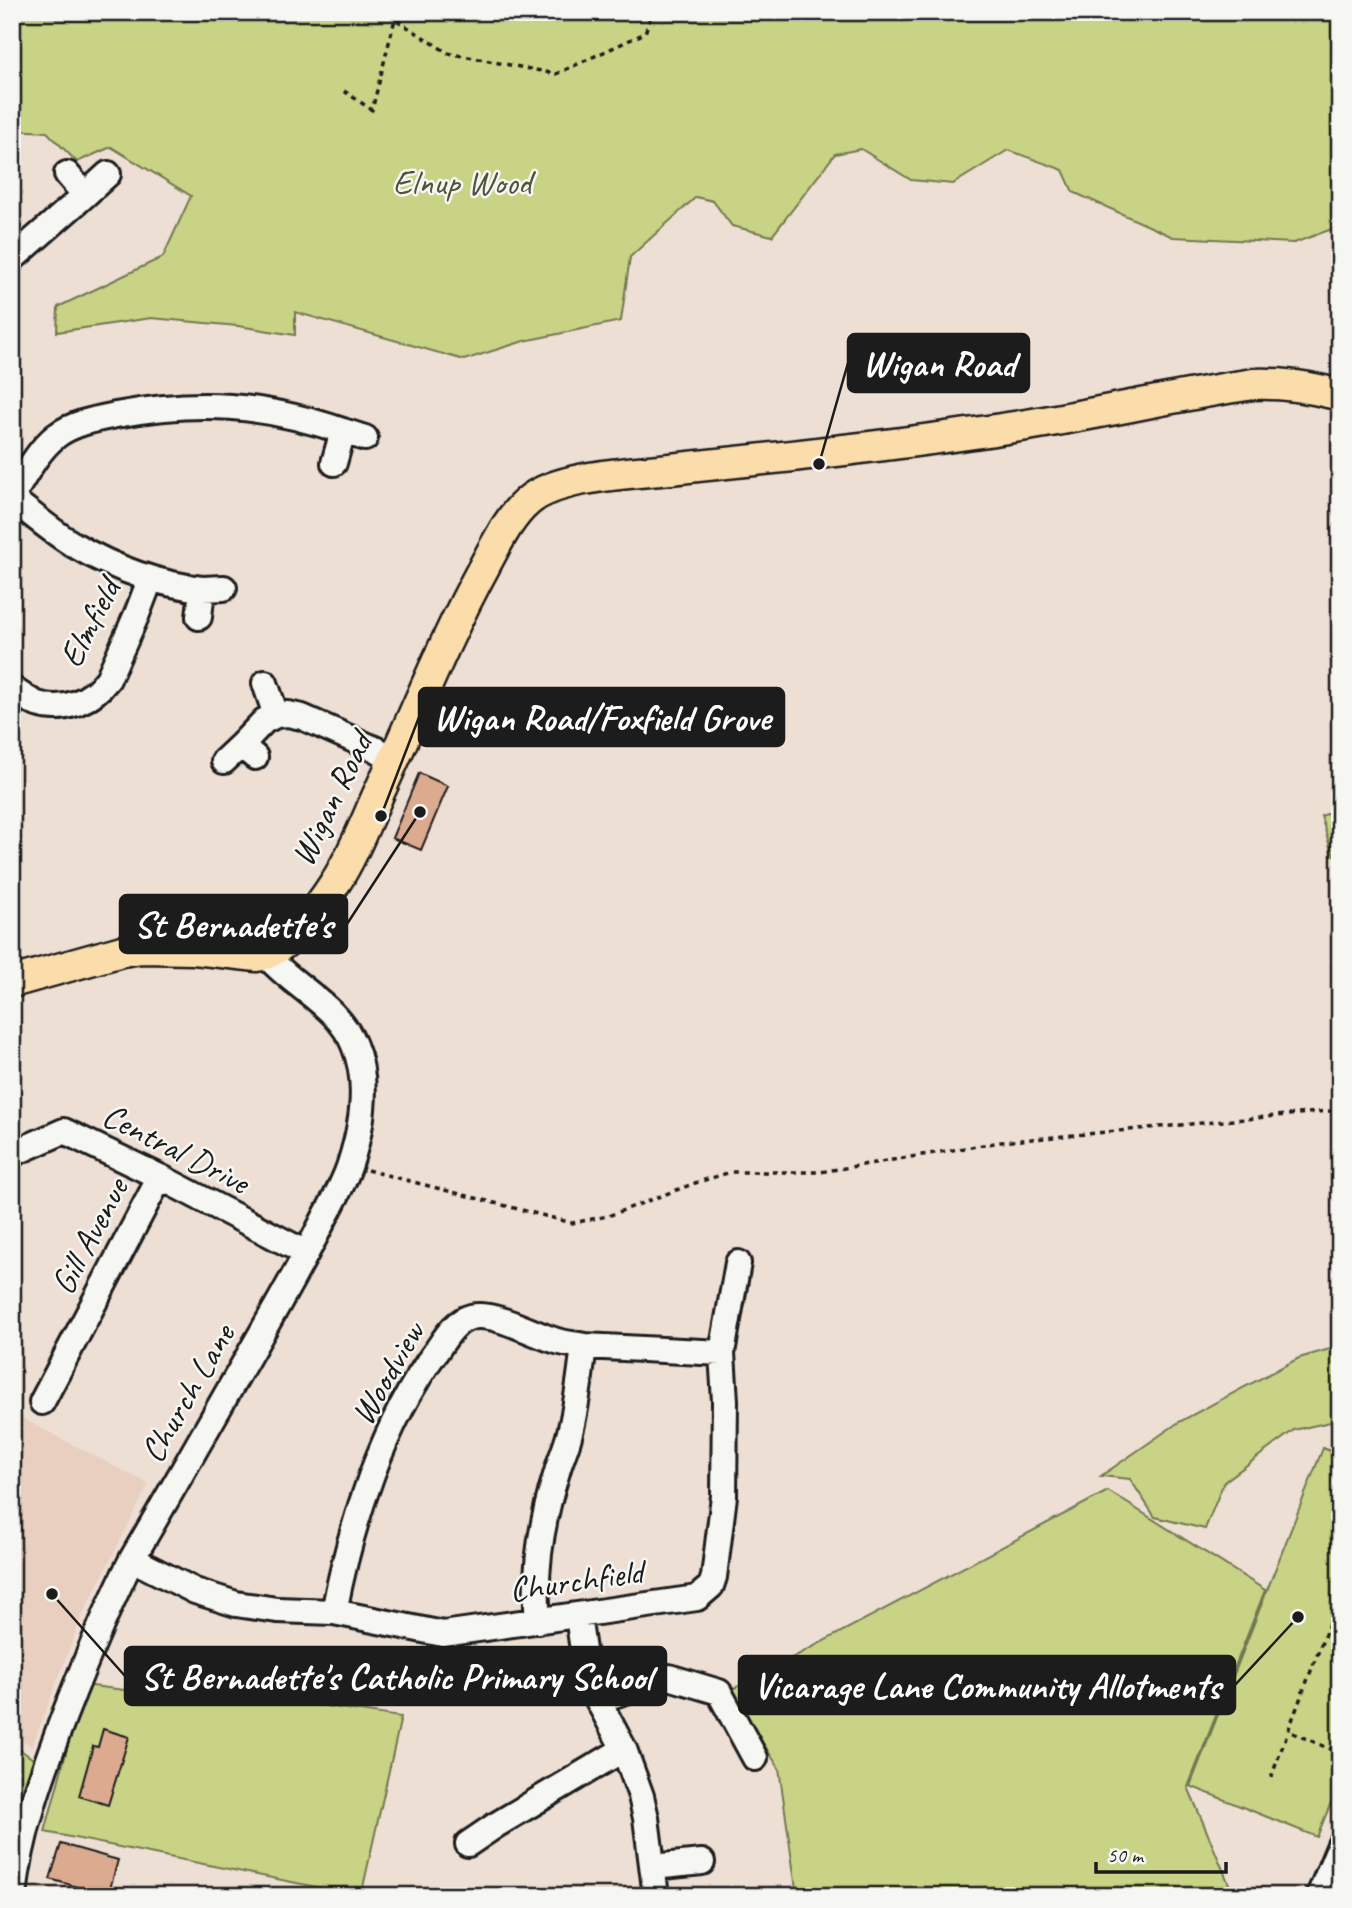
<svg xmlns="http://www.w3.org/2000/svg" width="1352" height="1908" font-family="Caveat,sans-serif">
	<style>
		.built { fill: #e9cfbf }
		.green { fill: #c8d386; stroke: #727851; stroke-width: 2 }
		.building { fill: #dcaa8f; stroke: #1c1c1c; stroke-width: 2 }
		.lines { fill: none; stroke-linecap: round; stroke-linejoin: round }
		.minor-casing { stroke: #1c1c1c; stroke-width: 30 }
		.major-casing { stroke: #1c1c1c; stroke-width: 35 }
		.path { stroke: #1c1c1c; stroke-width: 3.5; stroke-dasharray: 5 5; stroke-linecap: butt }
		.minor { stroke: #f6f6f2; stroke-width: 24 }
		.major { stroke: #fbddab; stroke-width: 30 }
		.labels { text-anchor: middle; stroke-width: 5; stroke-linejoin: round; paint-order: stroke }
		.park-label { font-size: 35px; fill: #50533c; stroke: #f6f6f2 }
		.street-label { font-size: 35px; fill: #1c1c1c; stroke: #f6f6f2 }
		.leader { fill: none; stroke: #1c1c1c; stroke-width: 2.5 }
		.callout-dot { fill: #1c1c1c; stroke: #f6f6f2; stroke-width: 2.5 }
		.callout { fill: #1c1c1c; stroke: #1c1c1c; stroke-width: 2.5 }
		.callout-label { font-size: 37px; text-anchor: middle; font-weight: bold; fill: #fff }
	</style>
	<rect width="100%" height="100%" fill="#eedfd4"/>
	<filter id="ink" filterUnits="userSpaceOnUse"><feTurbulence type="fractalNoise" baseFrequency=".0143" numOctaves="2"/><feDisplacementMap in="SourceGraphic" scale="14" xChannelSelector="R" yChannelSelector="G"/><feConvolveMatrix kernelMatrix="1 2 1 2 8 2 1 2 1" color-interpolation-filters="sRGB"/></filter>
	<g filter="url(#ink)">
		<path class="built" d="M12,1413l137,71 -66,130 -51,133 -20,-14z"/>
		<path class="green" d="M12,12h1328v214l-46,17 -121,-6 -100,-45 -10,-22 -55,-20 -55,34 -42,-4 -50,-31 -26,5 -63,82 -40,-10 -19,-25 -17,-4 -66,60 -9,64 -97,20 -60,19 -169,-48v23l-57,-9 -87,-8 -94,14 1,-25 105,-50 28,-61 -80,-49 -34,15 -30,-30 -35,-2z
			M1340,809v54l-9,-13 -10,-34z
			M1340,1346v74l-46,10 -70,52 -19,47 -50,-12 -25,-38 -29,-3 78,-54 120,-64z
			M1323,1448l17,7v325l-23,57 -127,-51z
			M1108,1491l157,99 -77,197 46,109h-437l-18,-128 -50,-77z
			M84,1685l113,14 4,-14 97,17 103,15 -40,179 -316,-64z
			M12,1744l24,17 -24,83z"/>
		<path class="building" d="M419,773l29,13 -27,64 -29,-12z
			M103,1729l26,8 -21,68 -29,-9 14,-50 5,1z
			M61,1844l57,16 -10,36 -58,-17z"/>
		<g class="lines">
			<g class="minor-casing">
				<path id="minor" d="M67,174l18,21 23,-21
					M12,259l73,-64
					M334,463l9,-32 22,7
					M12,496c13,-20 25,-45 44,-60 17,-13 40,-17 60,-21 83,-16 147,-11 227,16
					M12,499c20,15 40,33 62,46 40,23 83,39 128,44
					M199,617l3,-28 22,-1
					M12,689c8,5 16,11 25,15 27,9 54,-3 71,-25l29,-65 13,-34
					M276,715l12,-1 14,3 93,41
					M241,745l23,-24 12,-6 -11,-32
					M224,761l17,-16 14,12
					M12,1154l52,-23 96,46 146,76
					M584,1346l138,7
					M42,1402l118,-225
					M132,1559l63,32 41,13 41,6 57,2 109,22 254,-36 14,-12 3,-9 10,-81 1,-95 -3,-48 16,-90
					M334,1612c17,-89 49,-189 103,-262 9,-13 18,-29 34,-33 23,-6 63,18 86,24 9,3 18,3 27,5 -4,30 -7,61 -15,90 -3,12 -9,24 -12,36 -15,48 -24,98 -19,149
					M578,1616l5,34 9,39 32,60 17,47 5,22 10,78
					M598,1700l71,-23 50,15 36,66
					M468,1844l28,-19 128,-76
					M653,1867l49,-5
					M14,1896c6,-62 28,-122 50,-180 21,-54 42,-106 68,-157 49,-84 97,-169 145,-253 17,-30 33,-59 48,-89 9,-17 19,-34 25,-53 12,-37 20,-81 4,-119 -16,-40 -61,-58 -88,-90
					M1319,1896l21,-51"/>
			</g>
			<g class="major-casing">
				<path id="major" d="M12,982l110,-31 20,-3 52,1 63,7c29,-4 62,-48 78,-73 17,-26 29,-57 42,-86 36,-78 67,-157 108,-232 12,-22 24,-48 43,-64 28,-25 104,-28 142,-32 115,-12 229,-24 344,-42 80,-12 159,-31 239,-43 32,-1 56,3 87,11"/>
			</g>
			<path class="path" d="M392,12l3,7 53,34 108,21 89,-41 7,-21
				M344,91l28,19 23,-91
				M367,1170l205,53 36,-7 87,-33 36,-11h89l181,-30 339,-32
				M1340,1595l-52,136 52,22
				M1271,1778l17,-47"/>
			<use href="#minor" class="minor"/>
			<use href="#major" class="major"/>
		</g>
	</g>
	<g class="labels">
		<g class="park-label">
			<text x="462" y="194">Elnup Wood</text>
		</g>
		<g class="street-label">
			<text transform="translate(89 623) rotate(-63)" y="12">Elmfield</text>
			<text transform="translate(331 799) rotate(-64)" y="12">Wigan Road</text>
			<text transform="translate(176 1148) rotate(27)" y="12">Central Drive</text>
			<text transform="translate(89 1236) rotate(-62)" y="12">Gill Avenue</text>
			<text transform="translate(387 1373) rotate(-60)" y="12">Woodview</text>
			<text transform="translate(187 1393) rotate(-60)" y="12">Church Lane</text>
			<text transform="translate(576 1580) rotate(-8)" y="12">Churchfield</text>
		</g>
	</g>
	<path class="leader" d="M819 464L848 363M381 816L419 717M420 812L347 924M52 1594L125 1676M1298 1617L1235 1685"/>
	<g class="callout-dot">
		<circle cx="819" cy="464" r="7"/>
		<circle cx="381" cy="816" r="7"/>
		<circle cx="420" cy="812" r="7"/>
		<circle cx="52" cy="1594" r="7"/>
		<circle cx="1298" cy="1617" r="7"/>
	</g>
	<g class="callout">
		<rect x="848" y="334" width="181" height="58" rx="7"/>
		<rect x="419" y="688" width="365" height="58" rx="7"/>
		<rect x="120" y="895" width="227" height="58" rx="7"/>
		<rect x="125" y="1647" width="541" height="58" rx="7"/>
		<rect x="739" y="1656" width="496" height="58" rx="7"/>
	</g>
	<g class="callout-label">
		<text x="939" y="376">Wigan Road</text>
		<text x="602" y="730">Wigan Road/Foxfield Grove</text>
		<text x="233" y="937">St Bernadette's</text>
		<text x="396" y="1689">St Bernadette's Catholic Primary School</text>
		<text x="987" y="1698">Vicarage Lane Community Allotments</text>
	</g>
	<rect width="1352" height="1908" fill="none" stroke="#f6f6f2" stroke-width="42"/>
	<rect x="21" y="21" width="1310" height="1866" fill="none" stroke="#1c1c1c" stroke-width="2.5" filter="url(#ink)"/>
	<path d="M1096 1862v10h130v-10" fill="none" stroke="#1c1c1c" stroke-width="3.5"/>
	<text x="1107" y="1862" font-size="21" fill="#1c1c1c" stroke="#f6f6f2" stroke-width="5" paint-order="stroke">50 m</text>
</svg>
